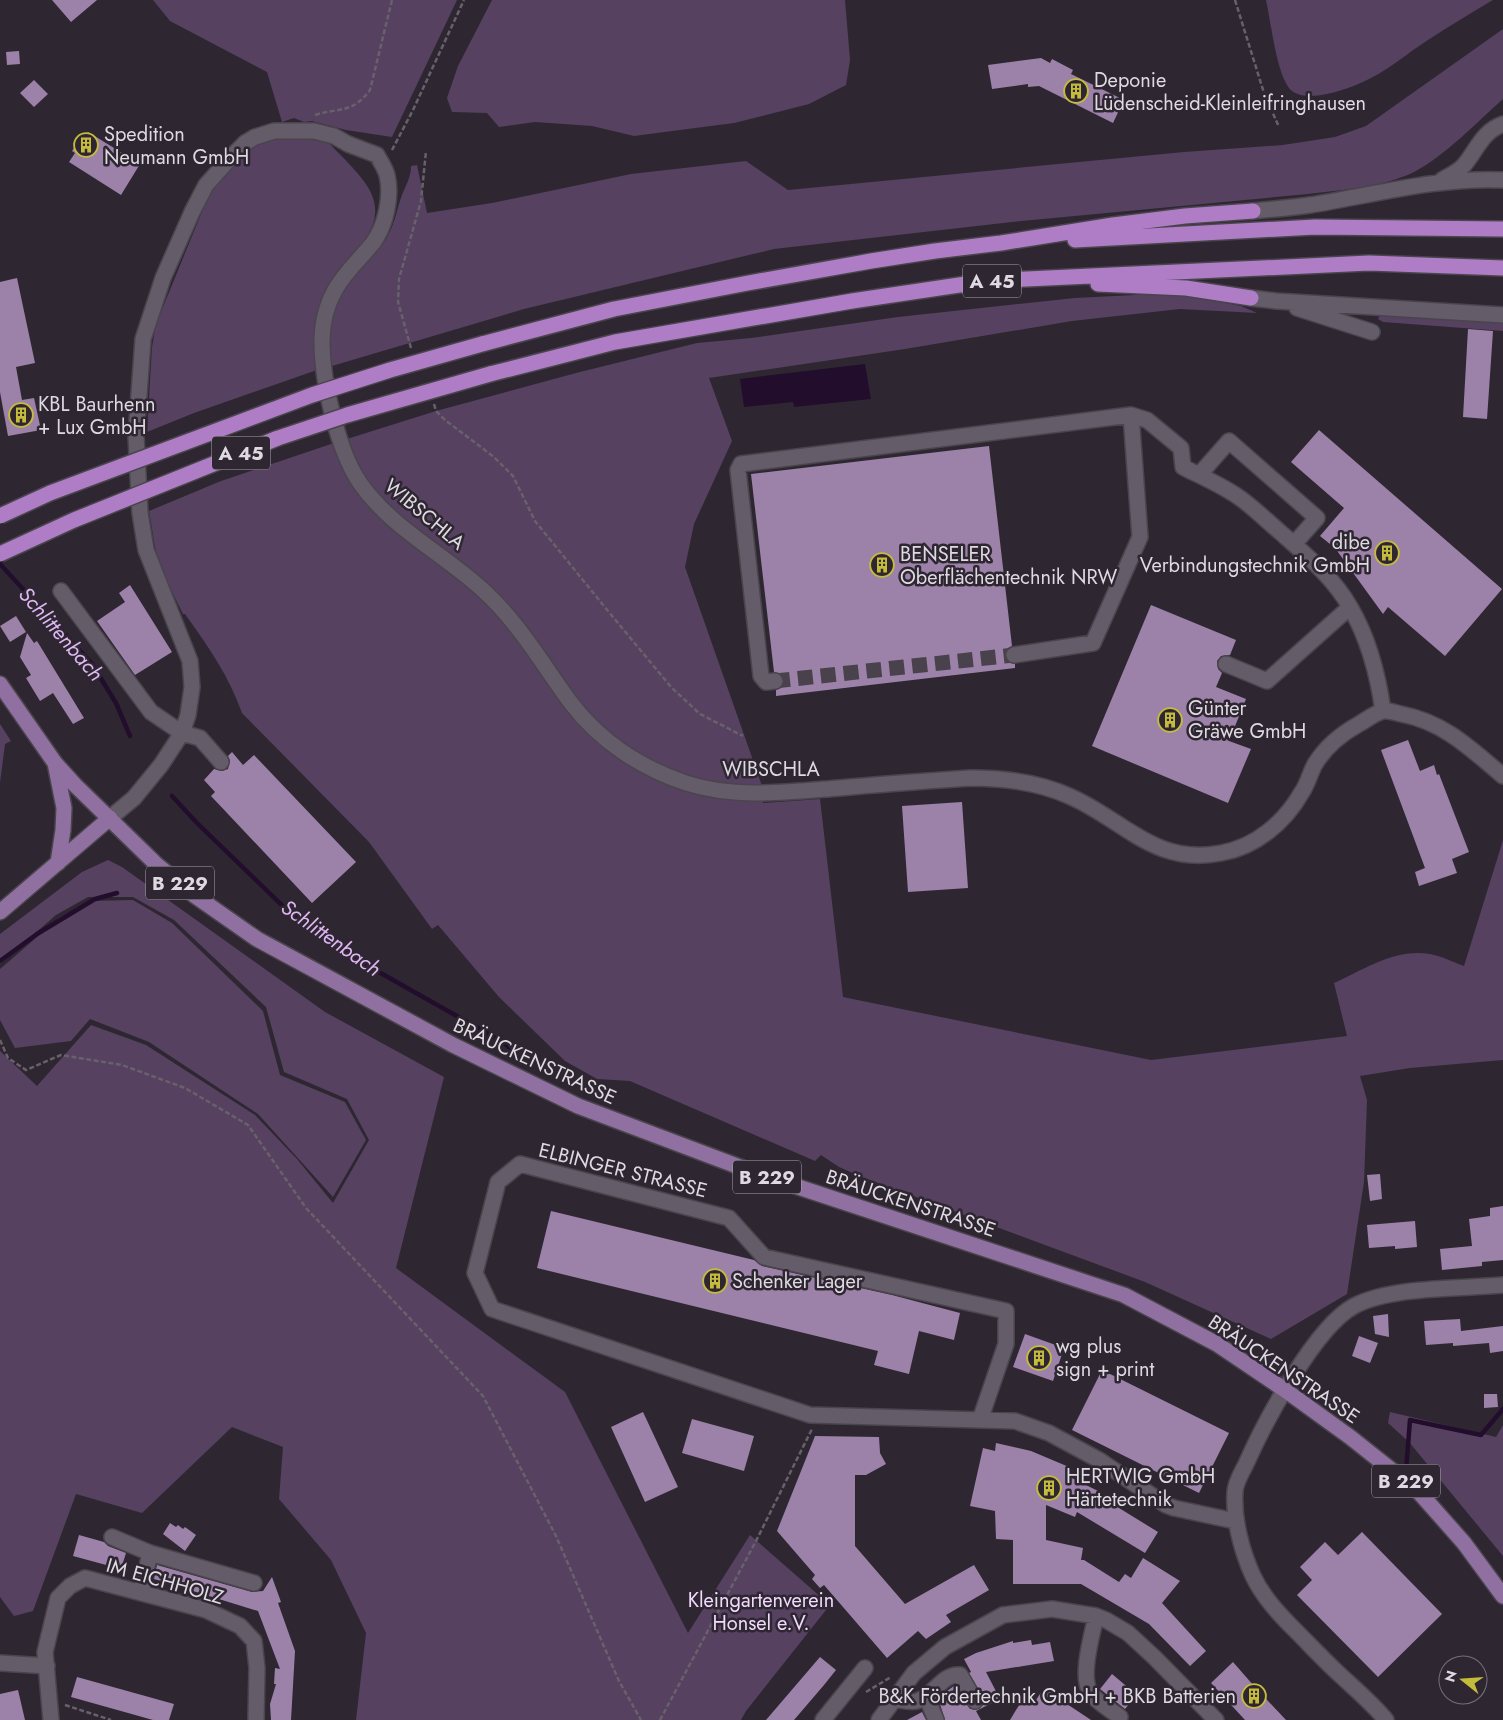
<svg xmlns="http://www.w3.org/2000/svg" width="1503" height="1720" font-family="Jost,sans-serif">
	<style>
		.green { fill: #564160 }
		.water { fill: #230d2c }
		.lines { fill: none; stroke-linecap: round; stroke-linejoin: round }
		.stream { stroke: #230d2c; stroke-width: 4.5 }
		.building { fill: #9c82a9 }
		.minor-tunnel { stroke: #49424c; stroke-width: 15; stroke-dasharray: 15 8; stroke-linecap: butt }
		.minor-casing { stroke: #4a454d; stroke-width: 18 }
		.major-casing { stroke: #4a454d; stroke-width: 18 }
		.highway-casing { stroke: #4a454d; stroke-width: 18 }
		.path { stroke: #68616b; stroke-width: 2.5; stroke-dasharray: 5 2.5; stroke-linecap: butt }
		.minor { stroke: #645c68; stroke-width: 15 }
		.major { stroke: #9070a0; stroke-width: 15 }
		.highway { stroke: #ae7dc5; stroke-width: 15 }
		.highway-bridge-casing { stroke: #4a454d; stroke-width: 18; stroke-linecap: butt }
		.highway-bridge { stroke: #ae7dc5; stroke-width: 15 }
		.labels { text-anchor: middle; stroke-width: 5; stroke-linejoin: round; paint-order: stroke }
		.shield { fill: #2e2732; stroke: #aaa4ac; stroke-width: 1 }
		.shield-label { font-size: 19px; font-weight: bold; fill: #dfdae1 }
		.poi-label { font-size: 20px; fill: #dfdae1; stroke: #2e2732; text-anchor: start }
		.street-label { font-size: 20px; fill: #dfdae1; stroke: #2e2732 }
		.park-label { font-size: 20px; fill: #f2d9fe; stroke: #2e2732 }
		.water-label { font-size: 21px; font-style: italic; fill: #dfb7f3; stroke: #2e2732 }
	</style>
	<rect width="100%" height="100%" fill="#2e2732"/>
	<path class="green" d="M153,0h304l-65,137 -46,-7 -34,-9 -8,1 -10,-4 -12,4 -15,-50 -97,-51z
		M492,0h353l5,60 -4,25 -37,19 -75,19 -54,7 -46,6 -42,-10 -57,-4 -36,5 -12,-14 -35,-1 -5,-14 11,-32z
		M1266,0h227c-22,13 -44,26 -65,40 -19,12 -37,28 -57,38 -17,9 -67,29 -82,10 -13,-17 -18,-66 -23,-88z
		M1503,29v70c-26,23 -58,57 -89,73 -30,15 -73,18 -106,22l-296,28 -238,27 -250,60 -192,57c-9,-39 5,-73 31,-102 8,-9 20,-17 25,-29 7,-12 9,-27 14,-40 4,-10 9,-18 9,-29l6,-1 10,48 65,-10 139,-29 115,-13 42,29 396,-38 99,-7 52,-8 31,-11z
		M273,139h35l21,4c12,13 36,35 42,50 19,41 -31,66 -46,98 -11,26 -13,52 -8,79l-123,43 -47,19 5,-85 4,-23 52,-127 14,-21 11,-12 21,-17z
		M1175,293l66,13 16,7 -77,-4 -108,12 -167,28 -196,29 23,63 -38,83 -9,43 76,216 2,20 57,-4 23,198 308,63 196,-24 -13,-53c31,-14 61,-35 96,-29 11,2 23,8 34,12l39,-126v220l-93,8 -50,8 7,24 -3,82 -17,112 -76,45 -126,-57 -283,-105 -23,-10 -18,-12 -6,6 -185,-80 -33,-2 -32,-18 -66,-64 -61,-72 -6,4 -63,-87 -127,-129c-13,-37 -34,-67 -57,-99h-2l-22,-44 -6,-23 -6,-36 72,-30 110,-37 105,-33 140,-38 121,-30 54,-5 147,-21 177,-19z
		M1380,315l123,8v8l-120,-9 -5,-3z
		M0,724l11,17 -6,3 -5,39z
		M108,860l14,7 203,145 119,65 -48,191 169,124 123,241 62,-98 80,70 -84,106 -5,9h-385l10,-87 -35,-73 -52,-61 4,-52 -51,-20 -90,86 -66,-19 -43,117 -19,5 -14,-19v-546l37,35 54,-61 55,20 109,70 42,44 36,44 36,-63 -22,-41 -63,-27 -18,-65 -92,-87 -41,-23h-45l-32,18 -56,49v-30l82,-62z
		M133,900l39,23 91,88 17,64 65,27 21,38 -33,57 -75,-83 -109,-72 -59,-23 -19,22 -56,7 -15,-28v-51l59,-51 30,-17z
		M1390,1412l106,25 7,-12v131l-94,-114 -21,-19z"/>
	<path class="water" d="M865,364l6,35 -77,8 -1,-5 -49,5 -4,-28z"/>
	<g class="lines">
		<path class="stream" d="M0,564l92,100 24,39 14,33
			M172,796l25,27 93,90 80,54 131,74 12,9
			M0,961l37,-27 58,-35 22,-6
			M1406,1471l4,-51 71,15 22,-26"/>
	</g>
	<path class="building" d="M52,0h45l-26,22z
		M19,51l1,13 -13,1 -1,-13z
		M1041,58l9,5 2,-4 21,11 -2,4 53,26 -11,23 -74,-37 -11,1v-3l-36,5 -4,-24z
		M34,80l14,14 -14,13 -14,-14z
		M88,132l52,32 -19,31 -52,-33 6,-9 -3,-2 10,-16 3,1z
		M17,278l18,85 -19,4 6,33 12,-2 7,32 -33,6 -8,-44v-110z
		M1468,329l25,2 -6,88 -24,-2z
		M1319,430l183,159 -57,67 -57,-49 -5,7 -48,-66 -15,-12 24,-28 -53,-46z
		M989,446l23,200 -4,2 -3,8 2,5 8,3v4l-239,28v-6l5,-2 3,-8 -2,-5 -8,-3 -23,-198z
		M130,585l42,67 -37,23 -38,-54 28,-19 -6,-9z
		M1151,605l85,35 -6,15 -9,1 -4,5 1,8 4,4 -6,14 30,12 -17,42 22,8 -23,54 -136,-57z
		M16,616l10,16 -16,10 -10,-16z
		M27,633l7,10 3,-2 47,77 -11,6 -20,-31 -13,8 -14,-23 5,-3 -11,-18z
		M1408,740l12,31 14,-6 3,10 2,-1 30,78 -17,7 5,14 -38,13 -4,-14 10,-4 -44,-118z
		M232,752l11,13 11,-10 102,107 -44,41 -101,-107 4,-4 -11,-12 10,-11 8,2 6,-2 2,-8 -2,-5z
		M962,802l6,86 -60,4 -6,-86z
		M1380,1174l2,25 -12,2 -3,-26z
		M1503,1206v54l-21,2v4l-40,4 -2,-21 32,-3 -3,-27 21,-3v-8z
		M551,1211l203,49 8,6 130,29 68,18 -6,27 -35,-9 -10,43 -35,-9 4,-14 -341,-83z
		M1415,1221l2,26 -22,2v-3l-26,2 -2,-23z
		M1388,1314l1,23 -14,-3 -2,-18z
		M1460,1319l1,12 42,-5v25l-13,2 -1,-10 -36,3v-3l-27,2 -2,-24z
		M1025,1334l39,14 -11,33 -40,-14z
		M1359,1336l19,7 -8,20 -18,-7z
		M1102,1370l127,63 -30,60 -127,-63z
		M1484,1394h13l1,13 -14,1z
		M643,1412l35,75 -33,15 -34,-75z
		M692,1419l62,17 -10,35 -62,-18z
		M815,1436l64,1 1,16 6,11 -20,11h-11v71l50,58 69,-39 15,25 -43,25 5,7 -25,17 -8,-8 -31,27 -63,-73 -4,3 -8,-9 3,-4 -38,-44z
		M996,1443l35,8 38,16 -3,8 34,17 -2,3 60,37 -13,21 -68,-41 -2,5 -29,-12v35l37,8 -2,12h3l35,22 6,-8 6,4 12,-20 37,23 -18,22 44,48 -16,15 -41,-42 -68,-40h-68v-44l-17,-1 -1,-28 -25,-5 13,-58 12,3z
		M170,1523l6,4 2,-2 5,4 2,-2 11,8 -11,16 -22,-17z
		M1362,1532l80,82 -64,63 -81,-82 15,-15 -12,-13 25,-25 13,13z
		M79,1535l25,7 4,4 18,7 -5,16 -48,-13z
		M157,1565l95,27 11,-1 9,-14 9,25 -3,1 17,48 -4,69h-20l-1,-16 6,-20h-2l1,-16 5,1 -22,-58 -104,-32z
		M1031,1640l1,5 18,-3 4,19 -68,11 14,27 -24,12 5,9h-36l-7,-22 17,-13 15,24h9l4,-4v-8l-14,-24 2,-1 -7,-13 12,-6 37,-12v2z
		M820,1657l16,13 -12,15 -30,35h-28z
		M1233,1662l21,24 32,34h-41l-12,-13 -22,-24z
		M1112,1674l25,21 -12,14 -25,-20z
		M77,1677l97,27 -5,16h-16l-82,-23z
		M1044,1688l13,7 8,6 -1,1 27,18h-81l14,-23 10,6z
		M18,1690l7,30h-25v-26z
		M922,1712l4,8h-19z"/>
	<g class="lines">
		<path class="minor-tunnel" d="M775,681l239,-26"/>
		<g class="minor-casing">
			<path id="minor" d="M1442,180c8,-5 17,-8 23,-16 12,-15 18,-33 38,-40
				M1253,211c19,-2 38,-3 57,-6 64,-10 127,-28 193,-25
				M1251,298l25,3 227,14
				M1297,308l75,24
				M1199,475l30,-34 88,77 -23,26
				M61,591l90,121 31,21 18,5 21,24
				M1014,655l79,-12 47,-106 -9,-122
				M1226,664l41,17 83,-74
				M775,681l-9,1 -5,-6 -23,-206 3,-6 390,-49 16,5 34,28 2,19c19,10 39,18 57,31 14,10 27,23 40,34 26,23 53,45 70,75 19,32 28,68 33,104
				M110,818l24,-20 27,-33 21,-32 6,-18 4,-28 -2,-26 -44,-111 -6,-37 -4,-77 7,-97 20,-61 29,-66 14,-27 26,-29 13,-13 10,-6 19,-6h40l20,5 14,8 29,11c3,6 8,13 10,20 5,21 -1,50 -14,68 -12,15 -28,29 -38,47 -9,16 -13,33 -13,52 0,40 16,109 38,141 31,45 84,71 124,108 35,32 59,74 87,112 29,38 70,65 115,80 49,16 103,9 153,5 43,-4 87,-7 131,-10 34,0 68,4 99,18 54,23 85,70 152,57 35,-6 64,-31 81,-61 6,-9 8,-19 13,-28 11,-18 26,-30 44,-40 7,-4 16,-11 24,-13 5,-1 13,2 18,3 43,8 70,35 102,62
				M980,1420l26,-76v-33l-242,-54 -35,-39 -209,-54 -22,18 -23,91 17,36 318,106 205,6 34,12 50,27 67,45 8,3 61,13
				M112,1537l38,16 104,30
				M141,1593l9,-40
				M1096,1616c-4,19 -16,60 -6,76 6,10 21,18 30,25
				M0,1663l47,3
				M926,1696l10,24
				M894,1699c7,1 17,4 23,2 16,-4 25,-28 43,-26l15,26
				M51,1720l-6,-68 13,-54 12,-12 15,-8 121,32 34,16 14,15 3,27 -1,52
				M823,1720l42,-52
				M879,1720l35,-47 31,-26 58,-32 49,-6 44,7 10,4 22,13 26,24 62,63
				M1386,1720c-14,-17 -32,-32 -48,-47 -15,-14 -29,-29 -43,-43 -16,-16 -32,-33 -42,-54 -11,-24 -20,-57 -18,-84 0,-9 7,-20 11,-28 18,-41 69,-137 108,-158 38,-20 106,-17 149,-21"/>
		</g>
		<g class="major-casing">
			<path id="major" d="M0,684l55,79 20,22 82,80 37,30 63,44 196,106 125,61 175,66 371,123 93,49 68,46 65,47 68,54 46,52 39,53
				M55,763l9,45 -1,22 -5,33
				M0,912l110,-94"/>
		</g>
		<g class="highway-casing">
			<path id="highway" d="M1075,240l240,-13 188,2
				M1098,284l88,4 65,10
				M482,344l132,-35 134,-26 123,-22 64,-10 66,-8 112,-18 72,-9 68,-5
				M490,374l125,-32 237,-41 134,-20 383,-18 134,5"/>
		</g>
		<path class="path" d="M1235,0l29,93 15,34
			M315,115c25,-8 37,-1 55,-25l22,-90
			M392,150l21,-40 51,-110
			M411,348l-13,-46 1,-23 22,-78 5,-50
			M434,404l2,7 9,9 49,37 19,19 22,45 73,90 63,76 29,27 43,22
			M0,1040l8,18 18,12 35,-15 61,10 63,23 63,37 58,83 177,188 73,140 63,145 22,39
			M866,1692l25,-15
			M65,1705l46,15
			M660,1720l96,-179 56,-112"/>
		<use href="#minor" class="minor"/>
		<use href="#major" class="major"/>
		<use href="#highway" class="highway"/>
		<g class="highway-bridge-casing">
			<path id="highway-bridge" d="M0,516l50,-23 262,-98 78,-25 92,-26
				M0,554l74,-34 204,-82 69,-23 143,-41"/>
		</g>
		<use href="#highway-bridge" class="highway-bridge"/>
	</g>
	<defs>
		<g id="building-ring" transform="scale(1.25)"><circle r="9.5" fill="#2e2732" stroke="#c6bc3c" stroke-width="1.5"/><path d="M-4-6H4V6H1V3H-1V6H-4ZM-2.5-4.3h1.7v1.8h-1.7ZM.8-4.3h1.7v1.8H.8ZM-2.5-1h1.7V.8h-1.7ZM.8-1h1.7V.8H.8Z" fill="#c6bc3c"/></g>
	</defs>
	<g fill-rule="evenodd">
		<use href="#building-ring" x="1076" y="91"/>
		<use href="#building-ring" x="86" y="145"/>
		<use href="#building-ring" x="21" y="415"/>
		<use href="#building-ring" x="1387" y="553"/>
		<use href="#building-ring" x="882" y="565"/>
		<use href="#building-ring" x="1170" y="720"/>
		<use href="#building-ring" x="715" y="1281"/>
		<use href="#building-ring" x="1039" y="1358"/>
		<use href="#building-ring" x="1049" y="1488"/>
		<use href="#building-ring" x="1254" y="1696"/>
	</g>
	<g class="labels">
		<g class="shield">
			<rect x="963" y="264.5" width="58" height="33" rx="4"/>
			<rect x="212" y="436.5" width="58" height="33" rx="4"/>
			<rect x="146" y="866.5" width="68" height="33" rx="4"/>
			<rect x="733" y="1160.5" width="68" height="33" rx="4"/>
			<rect x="1372" y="1464.5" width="68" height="33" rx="4"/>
		</g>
		<g class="shield-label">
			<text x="992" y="288">A 45</text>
			<text x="241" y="460">A 45</text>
			<text x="180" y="890">B 229</text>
			<text x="767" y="1184">B 229</text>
			<text x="1406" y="1488">B 229</text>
		</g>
		<g class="poi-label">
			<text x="1094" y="87">Deponie<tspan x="1094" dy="23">Lüdenscheid-Kleinleifringhausen</tspan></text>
			<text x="104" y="141">Spedition<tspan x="104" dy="23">Neumann GmbH</tspan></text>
			<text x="38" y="411">KBL Baurhenn<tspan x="38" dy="23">+ Lux GmbH</tspan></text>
			<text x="1370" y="549" text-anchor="end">dibe<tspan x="1370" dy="23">Verbindungstechnik GmbH</tspan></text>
			<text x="900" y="561">BENSELER<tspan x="900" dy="23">Oberflächentechnik NRW</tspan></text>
			<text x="1188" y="715">Günter<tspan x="1188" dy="23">Gräwe GmbH</tspan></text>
			<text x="732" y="1288">Schenker Lager</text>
			<text x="1056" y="1353">wg plus<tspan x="1056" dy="23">sign + print</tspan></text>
			<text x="1066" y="1483">HERTWIG GmbH<tspan x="1066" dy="23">Härtetechnik</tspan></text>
			<text x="1236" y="1703" text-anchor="end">B&amp;K Fördertechnik GmbH + BKB Batterien</text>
		</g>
		<g class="street-label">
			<text transform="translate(425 514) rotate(40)" y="7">WIBSCHLA</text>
			<text x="771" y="776">WIBSCHLA</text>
			<text transform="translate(535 1061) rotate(25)" y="7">BRÄUCKENSTRASSE</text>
			<text transform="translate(623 1170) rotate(14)" y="7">ELBINGER STRASSE</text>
			<text transform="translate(911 1203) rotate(18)" y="7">BRÄUCKENSTRASSE</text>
			<text transform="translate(1284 1369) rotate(34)" y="7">BRÄUCKENSTRASSE</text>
			<text transform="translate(165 1581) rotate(16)" y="7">IM EICHHOLZ</text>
		</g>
		<g class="park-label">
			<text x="761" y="1607">Kleingartenverein<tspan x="761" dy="23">Honsel e.V.</tspan></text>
		</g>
		<g class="water-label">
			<text transform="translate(61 634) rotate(49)" y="7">Schlittenbach</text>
			<text transform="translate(331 938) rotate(35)" y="7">Schlittenbach</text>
		</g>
	</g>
	<g transform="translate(1463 1680) rotate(287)"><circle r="24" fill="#2e2732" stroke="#756f78"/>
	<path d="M0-4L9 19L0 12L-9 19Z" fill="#c6bc3c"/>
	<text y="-8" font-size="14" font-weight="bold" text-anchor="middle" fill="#dfdae1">N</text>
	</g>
</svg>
